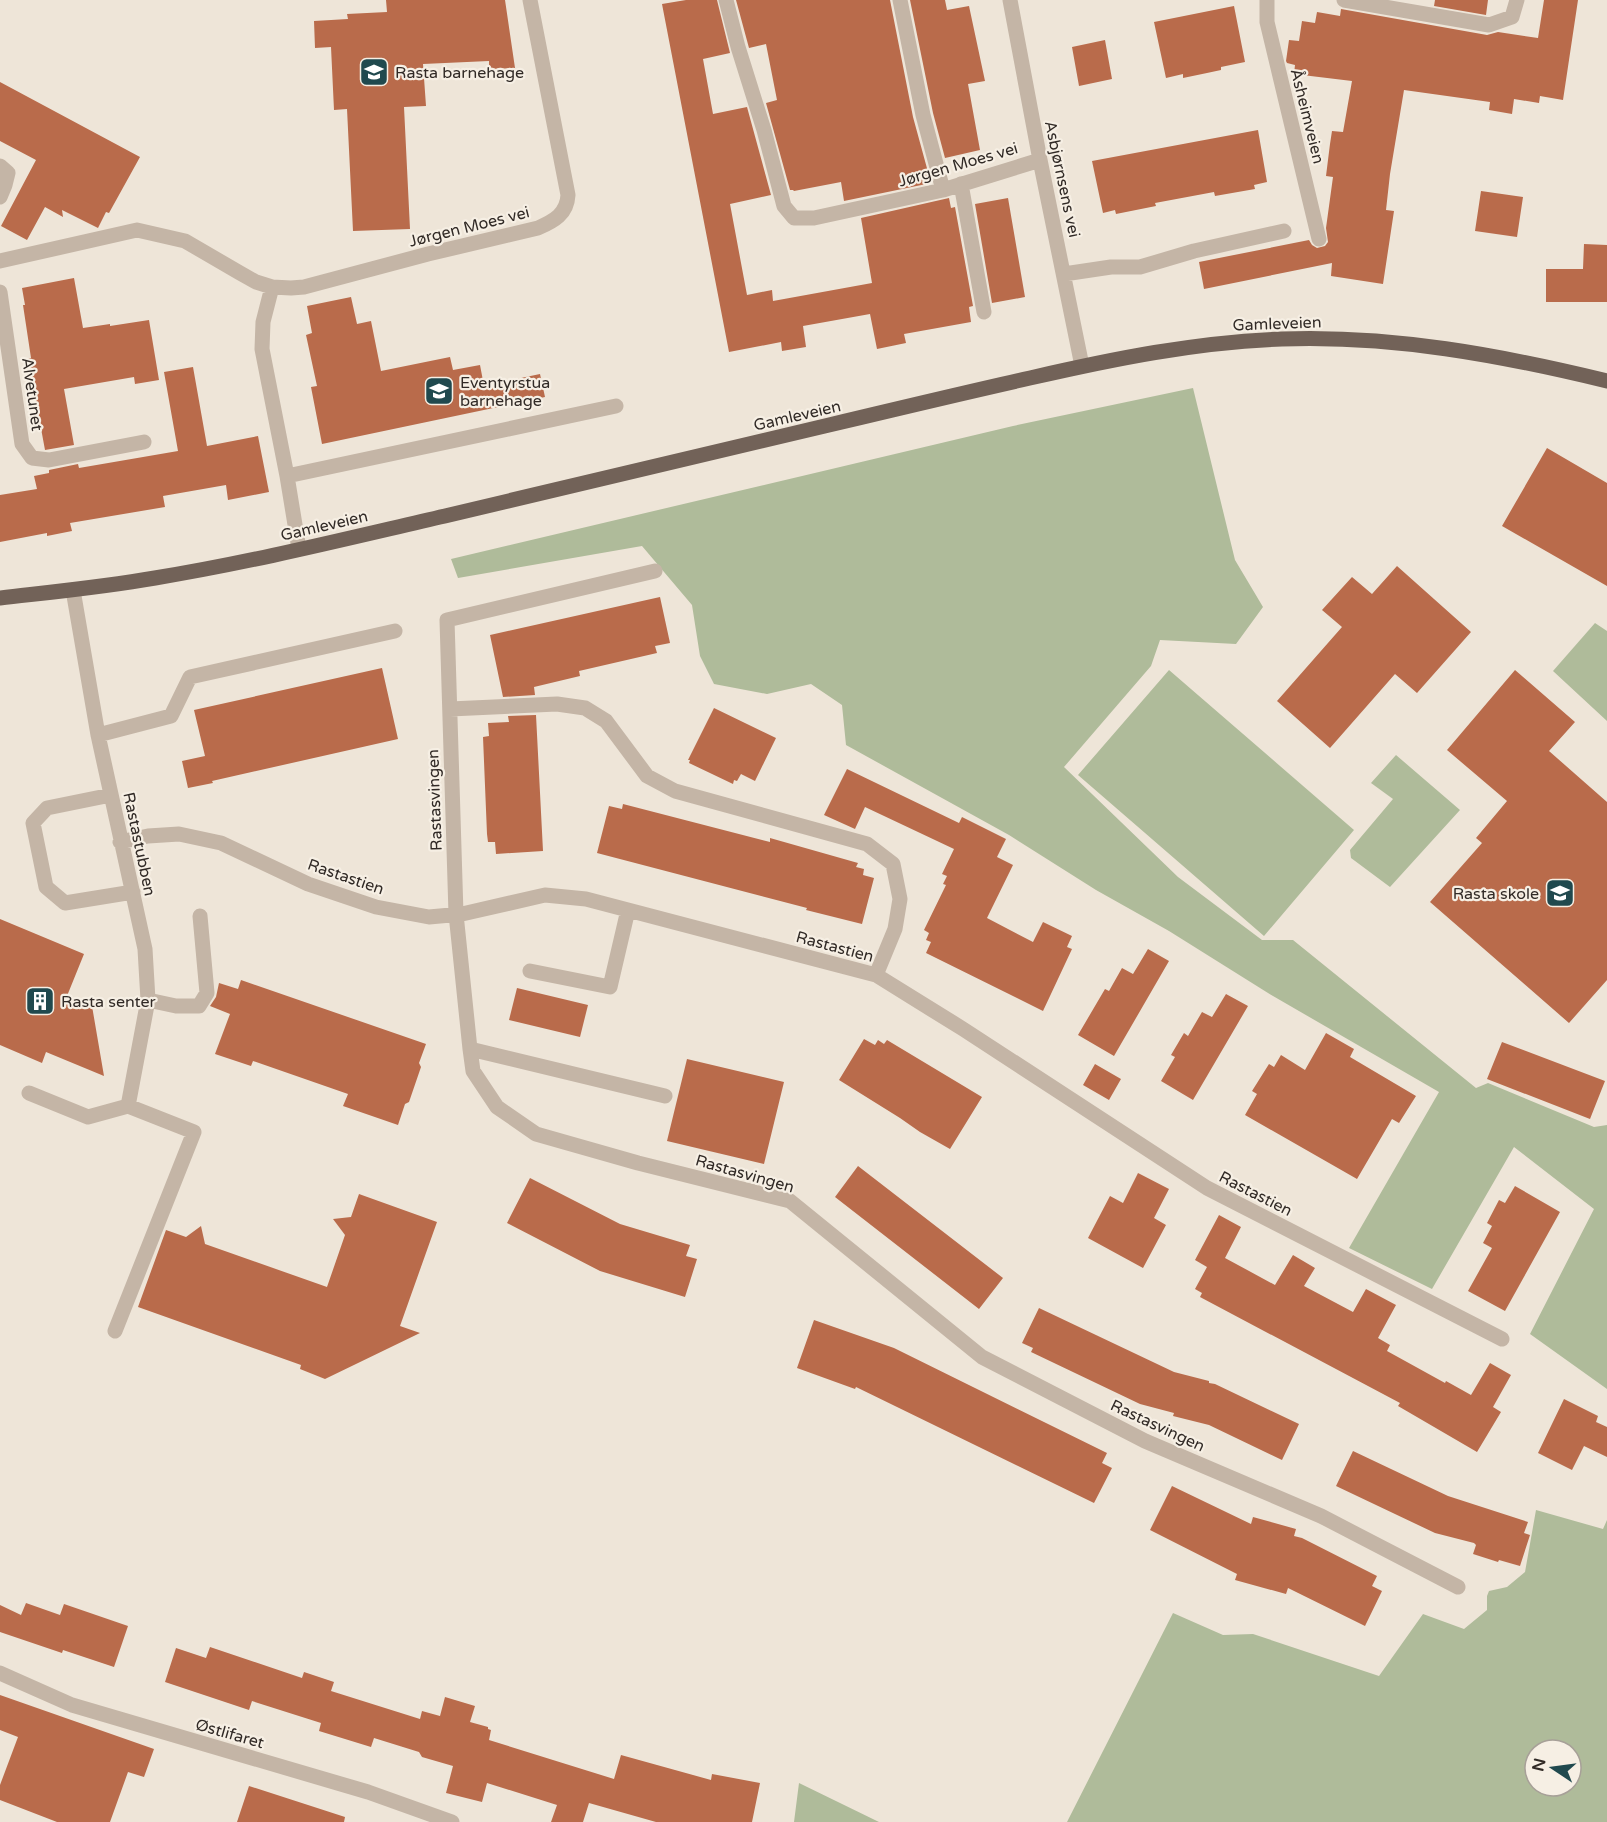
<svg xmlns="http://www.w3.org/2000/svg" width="1607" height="1822" font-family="'Varela Round',sans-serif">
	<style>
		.green { fill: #afbb9a; fill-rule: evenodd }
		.building { fill: #b96b4b }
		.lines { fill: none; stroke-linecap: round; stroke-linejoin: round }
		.minor { stroke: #c4b5a6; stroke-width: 15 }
		.major { stroke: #726258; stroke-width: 15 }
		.labels { text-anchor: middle; stroke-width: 4.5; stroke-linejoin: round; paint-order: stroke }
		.poi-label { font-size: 16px; fill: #312a26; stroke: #f6efe4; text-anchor: start }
		.street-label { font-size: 16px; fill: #312a26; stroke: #f6efe4 }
	</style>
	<rect width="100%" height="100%" fill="#eee5d8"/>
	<path class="green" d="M1193,388l42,172 28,47 -27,37 -76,-4 -9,26 -87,101 114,110 84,63h31l183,148 12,-5 106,44 13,-2v264l-77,-55 64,-125 -80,-62 -82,142 -83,-41 90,-156 -166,-96 -104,-65 -73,-41 -87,-55 -163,-90 -4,-40 -31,-21 -44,10 -53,-10 -14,-28 -8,-51 -50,-59 -184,32 -7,-19 562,-133z
		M1595,623l12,8v90l-54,-50z
		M1169,670l185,160 -90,106 -186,-161z
		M1396,755l64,55 -70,77 -39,-29 -1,-8 43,-51 -22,-16z
		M1536,1510l67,19 4,-9v302h-540l106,-209 50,22 30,-1 126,42 44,-62 41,15 23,-19v-14l2,-5 18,-4 18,-15zM1535,1750h36v36h-36z
		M799,1783l80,39h-85z"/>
	<path class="building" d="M386,0h119l10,68 -26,1v-8l-66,3 3,42 -22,1 6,122 -57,2 -6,-122 -13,1 -3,-63 -16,1 -1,-27 34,-2 -1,-5 40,-2z
		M686,0h31l13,53 -27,6 10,55 34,-7 24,88 -41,9 17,91 25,-5 1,11 99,-18 -11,-65 88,-20 2,10 4,-1 18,99 -4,1 2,15 -67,12 2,9 -29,6 -7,-35 -67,12 3,21 -24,4 -1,-9 -52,10 -67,-348z
		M736,0h154l23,117 18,66 -87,18 -3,-19 -47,9 -1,-1h-3l-24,-87 11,-3 -11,-56 -17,4z
		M910,0h35l2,10 22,-4 16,75 -17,3 12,66 -35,8 -12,-45z
		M1435,0h53l-2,15 -52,-9z
		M1544,0h34l-15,100 -23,-4 -1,7 -25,-4 -2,15 -23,-4 1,-8 -86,-12 -14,84 -4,36 8,1 -11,73 -52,-8 1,-13 -128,26 -5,-27 110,-22 3,5 5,3 8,-2 3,-4 -2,-14 7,-51 -7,-1 4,-32 2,-13 11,1 9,-51 -58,-7 1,-9 -8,-2 -1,-2 3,-21 10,1 3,-20 13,2 2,-11 23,4 1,-7 146,26 11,-3 40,6z
		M1234,6l11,56 -24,5v3l-14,3 -24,5v-4l-17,4 -12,-56z
		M1105,40l7,39 -33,7 -7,-39z
		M0,82l140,75 -31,56 -3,-1 -8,16 -36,-18 1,7 -18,-10 -18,33 -26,-14 35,-66 -36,-19z
		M1258,130l9,52 -13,3 1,4 -40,7 -1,-4 -59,11 1,3 -40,8 -1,-4 -12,3 -11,-52z
		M1481,191l42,6 -6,40 -42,-6z
		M1008,198l17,99 -33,6 -17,-99z
		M1584,244l23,1v57h-61v-33h37z
		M74,278l9,50 27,-4v2l39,-6 10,60 -24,4 -1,-7 -70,12 10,56 -29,5 -17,-92h3l-8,-53h2l-3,-17z
		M351,297l6,27 14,-3 10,50 69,-14 3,13 27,-5 4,21 56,-12 5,23 -223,47 -11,-57 6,-1 -11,-51 6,-2 -5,-27z
		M193,367l14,79 51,-10 11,56 -41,8 -2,-15 -63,11 2,11 -95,16 2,8 -25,5v-3l-47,9v-47l37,-6 -3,-13 15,-3v-3l29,-6 1,4 99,-17 -14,-79z
		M1547,448l60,35v103l-105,-60z
		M1397,566l74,66 -54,61 -22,-19 -65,74 -53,-47 65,-74 -20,-17 30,-33 20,17z
		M660,597l10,46 -15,3 2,7 -78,18 1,5 -46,11 1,8 -32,2 -13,-62z
		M382,668l16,71 -186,42 1,2 -25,5 -6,-27 23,-5 -11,-46z
		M1515,670l60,52 -26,29 58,51v178l-38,43 -139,-121 52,-59 -6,-5 31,-37 -60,-51z
		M714,708l62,30 -21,43 -14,-7 -4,7 -3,-1 -1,4 -44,-21 1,-3h-2z
		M536,715l7,136 -47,3 -1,-12h-7l-1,-8 -4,-97 6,-1 -1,-13 21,-1 -1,-6z
		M847,769l112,54 3,-6 44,22 -9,18 16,8 -26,53 46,24 10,-20 29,14 -5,11 5,2 -29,62 -117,-58 5,-11 -5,-2 3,-7 -5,-3 22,-45 -3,-1 4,-8 -5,-2 12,-25 -89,-42 -10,22 -31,-14z
		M623,804l147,38v-4l88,25 -2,4 8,2 -1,6 11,3 -12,46 -56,-14 1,-2 -210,-55 12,-47 13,3z
		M0,919l84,35 -17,42 25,10 12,70 -58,-24 -4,11 -42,-18z
		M1148,949l21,12 -55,95 -36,-21 27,-46 4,2 13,-23 11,6z
		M241,980l185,64 -7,19 2,4 -12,35 -4,2 -7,21 -55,-19 5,-12 -95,-33 -2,5 -36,-12 15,-40 -20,-8 6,-9 3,-14 19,6z
		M517,988l71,17 -8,32 -71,-17z
		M1226,994l22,12 -55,94 -32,-19 14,-24 -4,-2 13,-22 4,3 14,-24 10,5z
		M1326,1033l28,16 -4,8 66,39 -17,27 -7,-4 -35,60 -112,-64 12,-21 -5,-3 17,-27 5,3 7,-12 24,15z
		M864,1039l11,6 3,-5 6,4 3,-4 95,57 -32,52 -30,-17 -20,-14 -61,-38z
		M1502,1042l103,39 -15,38 -103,-40z
		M687,1059l97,23 -20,82 -97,-23z
		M1095,1064l26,15 -12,21 -26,-15z
		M858,1166l145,112 -24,31 -144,-112z
		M1138,1173l31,16 -15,29 12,7 -23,43 -55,-30 22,-42 13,7z
		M530,1178l90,46 70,21 -4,11 11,3 -12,38 -85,-26 -93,-48z
		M1515,1186l45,26 -55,99 -37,-20 24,-43 -9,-5 9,-17 -5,-3 12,-23 6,3z
		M359,1194l78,28 -37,104 20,7 -95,46 -25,-10 1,-4 -163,-58 28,-77 20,7 15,-11 4,18 122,43 18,-52 -12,-16 18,-2z
		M1219,1215l22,12 -16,31 50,27 18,-30 22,13 -11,18 49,26 13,-23 30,16 -18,33 12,7 -3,6 58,32 1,-2 25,14 19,-32 21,12 -18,32 8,5 -24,40 -79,-46 2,-3 -200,-106 2,-4 -7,-4 12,-22 -12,-7z
		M1039,1308l135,64 35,9v2l6,1 84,40 -17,36 -73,-35 -36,-9 1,-3 -34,-9 -109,-52 2,-4 -11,-5z
		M814,1320l80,28 213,105 -5,10 10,5 -18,35 -238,-116 -1,2 -58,-21z
		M1564,1399l34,17 -2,6 11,5v30l-23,-11 -12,24 -34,-17z
		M1353,1451l95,45 80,26 -4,11 6,2 -10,31 -21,-6 -1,2 -25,-8 3,-9 -2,-2 -39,-10 -99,-47z
		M1172,1486l79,38 2,-7 43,12 -2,7 8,2 75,38 -5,10 10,5 -17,35 -77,-38 -2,6 -51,-14 2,-6 -87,-44z
		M26,1603l34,12 4,-11 64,22 -14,41 -51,-17 -1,3 -62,-21v-27l21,10z
		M210,1647l92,31 2,-6 30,10 -3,9 89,28 2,-8 18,5 5,-19 30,9 -5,16 18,5v2l3,1 -2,10 125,39 7,-24 90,25 1,-6 48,9 -8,39h-96l-67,-19 -6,19h-32l6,-17 -70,-22 -5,19 -36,-9 7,-27 -31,-9 -3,-5 -45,-14 -3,9 -52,-16 2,-8 -69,-22 -3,9 -84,-28 11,-34 30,10z
		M0,1695l154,54 -10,28 -16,-5 -18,50h-53l-57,-22v-15l18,-48 -18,-7z
		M249,1786l96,31 -1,5h-107z"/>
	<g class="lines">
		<path class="minor" d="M726,0l12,47 26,83 20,76 10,12h20l129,-28 97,-30
			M900,0l23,115 20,75
			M1010,0l30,160 42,206
			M1267,0v22l52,217
			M1344,0l145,25 23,-8 5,-17
			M0,166l8,7 -3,12 -5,12
			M961,184l23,128
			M0,261l137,-31 48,11 55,32 16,9 16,5
			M1064,274l47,-7h29l54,-16 90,-20
			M0,292l22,152 10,14 17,2 95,-18
			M287,476l329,-70
			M299,549l-12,-73 -25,-127 1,-27 9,-35 19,1 13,-1 124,-33 110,-26c16,-7 29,-14 30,-33l-38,-195
			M655,571l-208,49 9,294 14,135 3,22 24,36 39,27 102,29 152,38 192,156 163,84 176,75 137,71
			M73,590l25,145 47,214 3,51 -20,106
			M450,709l107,-5 28,4 21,13 41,55 28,15 192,53 26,20 7,35 -5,30 -19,46
			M98,735l73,-19 19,-39 205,-46
			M111,795l-64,13 -14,15 13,64 19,16 68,-11
			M120,842l28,-6 31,-2 42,9 87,41 68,23 53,10 33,-3 83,-19 41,4 290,76 87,54 244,159 295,151
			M530,971l80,16 18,-77
			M148,1000l28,6h23l8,-13 -7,-77
			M470,1049l195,47
			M29,1093l59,24 40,-11 66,26 -79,199
			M0,1673l72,32 296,87 84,30"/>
		<path class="major" d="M0,598c52,-6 104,-11 155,-20 98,-16 194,-40 290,-62 128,-30 256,-60 384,-91 67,-16 134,-32 201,-47 83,-19 166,-36 252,-39 110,-4 218,16 325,42"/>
	</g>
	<defs>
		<g id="school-square" transform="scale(1.5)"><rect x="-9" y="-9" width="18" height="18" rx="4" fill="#20494e" stroke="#f6efe4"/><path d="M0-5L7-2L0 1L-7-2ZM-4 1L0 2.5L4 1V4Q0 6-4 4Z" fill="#fff"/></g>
		<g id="building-square" transform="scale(1.5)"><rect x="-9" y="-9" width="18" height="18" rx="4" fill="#20494e" stroke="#f6efe4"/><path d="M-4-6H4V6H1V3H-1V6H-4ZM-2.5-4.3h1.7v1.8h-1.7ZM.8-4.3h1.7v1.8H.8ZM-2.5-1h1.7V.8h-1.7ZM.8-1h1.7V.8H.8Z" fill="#fff"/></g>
	</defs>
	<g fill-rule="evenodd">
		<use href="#school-square" x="374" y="72"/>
		<use href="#school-square" x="439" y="391"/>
		<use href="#school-square" x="1560" y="893"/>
		<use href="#building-square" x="40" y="1001"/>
	</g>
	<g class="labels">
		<g class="poi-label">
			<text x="395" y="78">Rasta barnehage</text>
			<text x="460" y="388">Eventyrstua<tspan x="460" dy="18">barnehage</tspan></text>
			<text x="1539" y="899" text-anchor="end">Rasta skole</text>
			<text x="61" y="1007">Rasta senter</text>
		</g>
		<g class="street-label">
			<text transform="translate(1308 116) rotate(76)" y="6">Åsheimveien</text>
			<text transform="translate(958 164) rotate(-16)" y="6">Jørgen Moes vei</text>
			<text transform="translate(1063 179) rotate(78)" y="6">Asbjørnsens vei</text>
			<text transform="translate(469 226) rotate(-14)" y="6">Jørgen Moes vei</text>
			<text transform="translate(1277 323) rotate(-2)" y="6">Gamleveien</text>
			<text transform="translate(33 394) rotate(82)" y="6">Alvetunet</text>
			<text transform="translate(797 415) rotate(-13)" y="6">Gamleveien</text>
			<text transform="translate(324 525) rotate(-13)" y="6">Gamleveien</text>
			<text transform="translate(434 800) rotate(-92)" y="6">Rastasvingen</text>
			<text transform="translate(140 844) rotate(78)" y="6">Rastastubben</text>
			<text transform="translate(346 876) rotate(19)" y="6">Rastastien</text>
			<text transform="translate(835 946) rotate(15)" y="6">Rastastien</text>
			<text transform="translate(745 1173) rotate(16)" y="6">Rastasvingen</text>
			<text transform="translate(1256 1193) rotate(27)" y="6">Rastastien</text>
			<text transform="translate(1158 1425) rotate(25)" y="6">Rastasvingen</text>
			<text transform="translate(230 1733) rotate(16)" y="6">Østlifaret</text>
		</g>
	</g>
	<g transform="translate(1553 1768) rotate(283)"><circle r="28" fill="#f6efe4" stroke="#a7a098" stroke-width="1.5"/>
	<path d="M0-4.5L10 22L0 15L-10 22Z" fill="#20494e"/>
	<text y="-9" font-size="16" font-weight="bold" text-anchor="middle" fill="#312a26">N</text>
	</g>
</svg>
